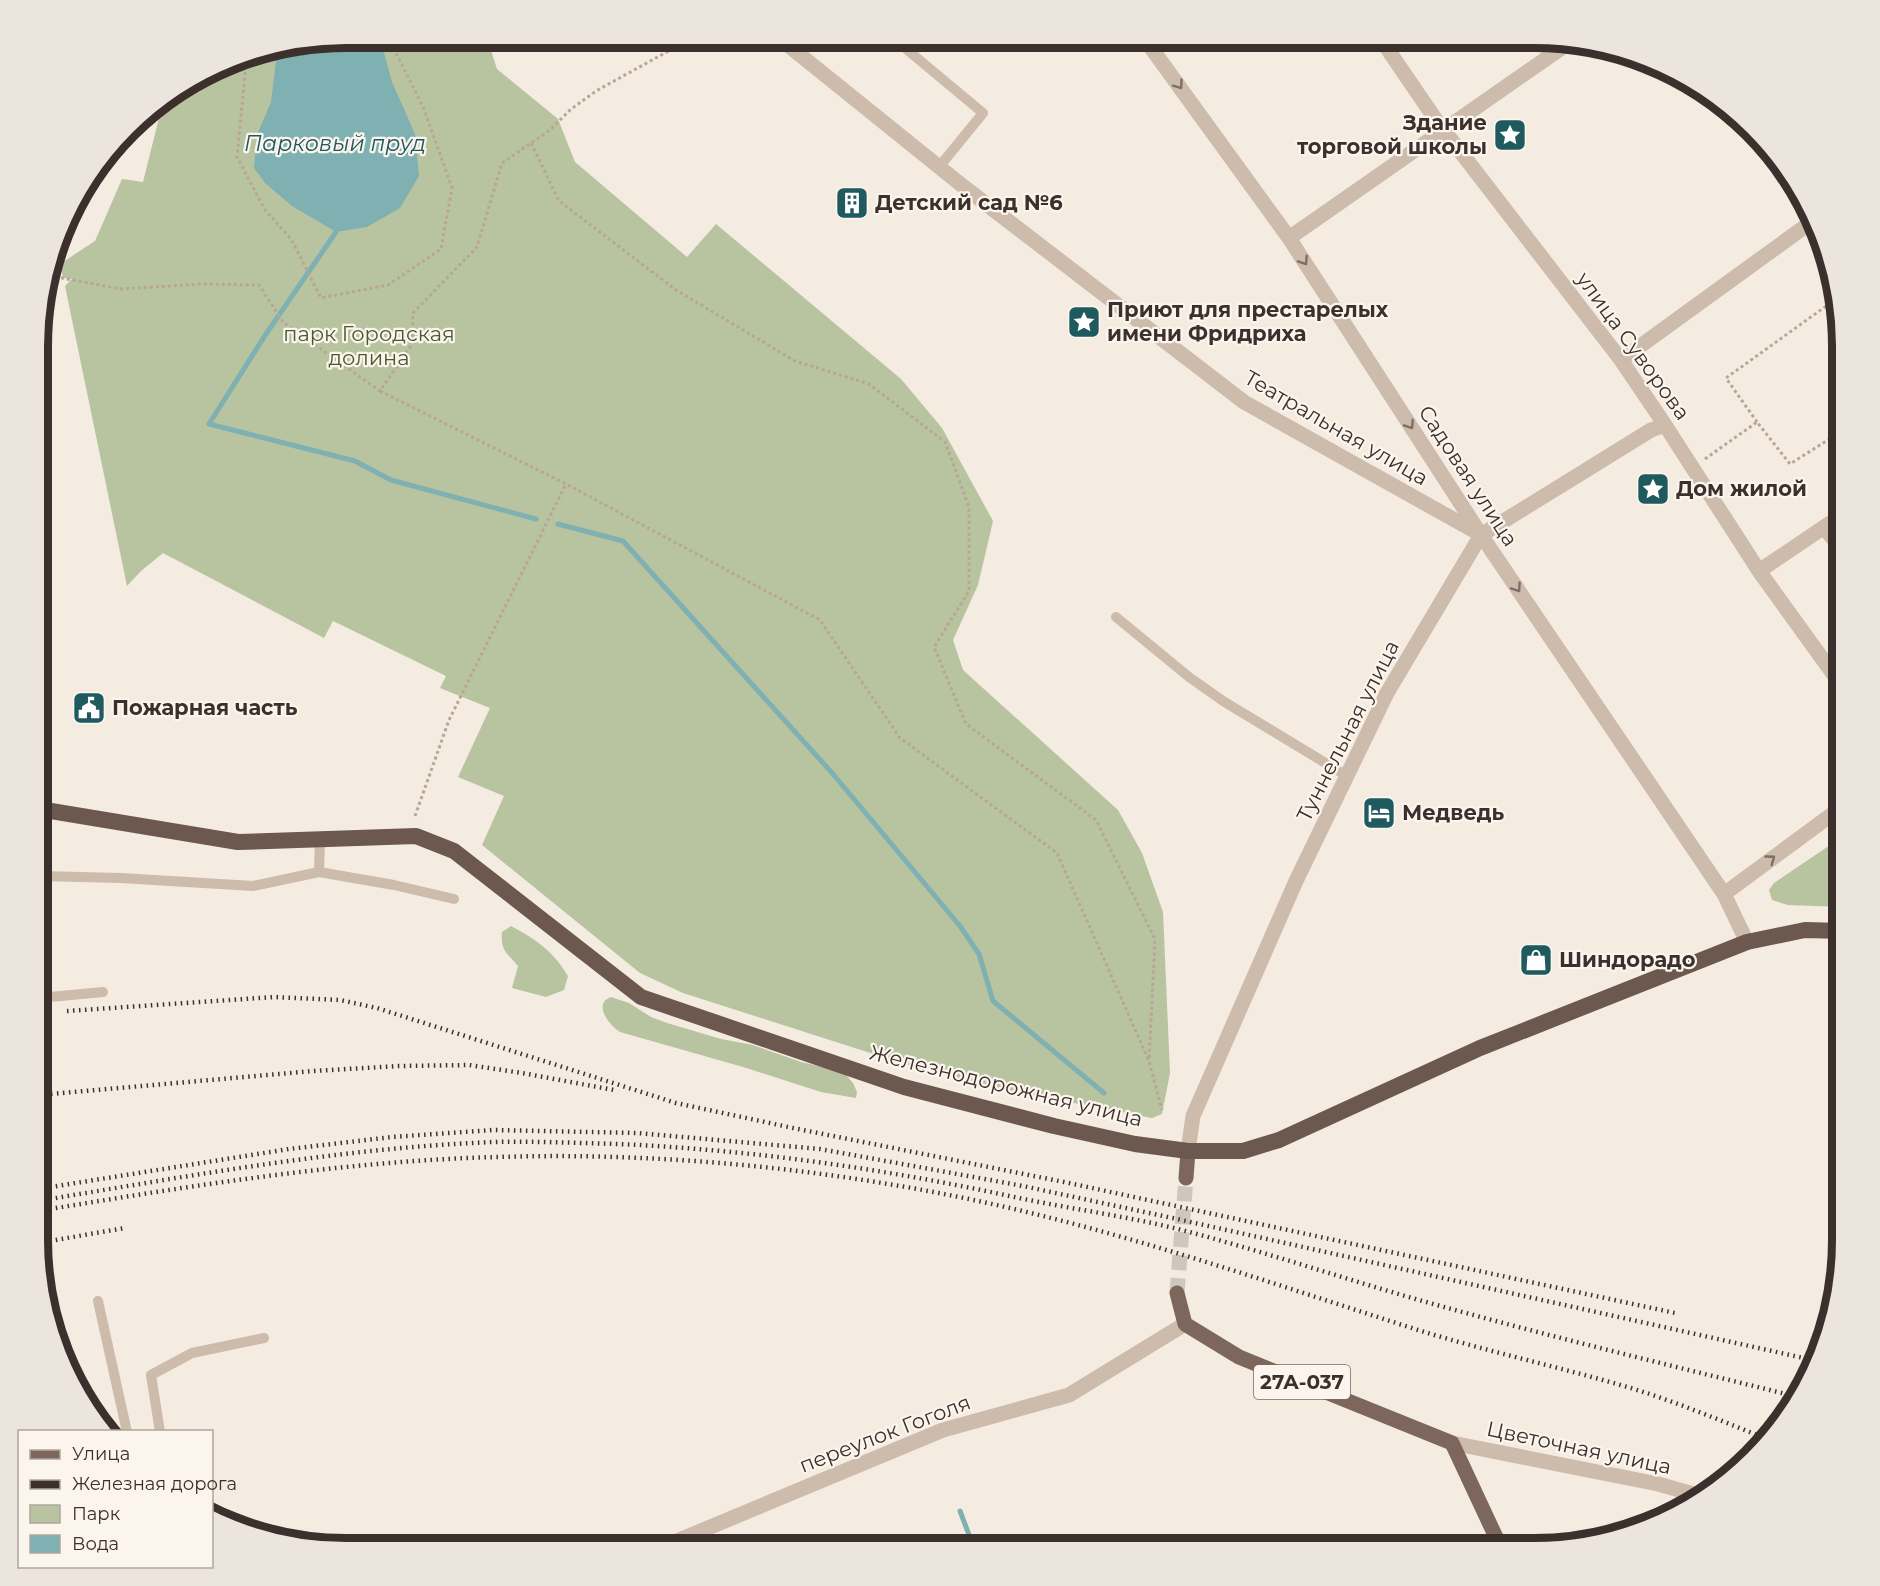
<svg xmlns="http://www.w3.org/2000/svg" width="1880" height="1586" font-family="Montserrat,sans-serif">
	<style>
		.green { fill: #b8c4a0 }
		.water { fill: #7fb0b2 }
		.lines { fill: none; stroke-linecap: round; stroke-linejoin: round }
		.stream { stroke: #7fb0b2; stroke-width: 5 }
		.primary-tunnel { stroke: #cfc6bd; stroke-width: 15; stroke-dasharray: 15 8; stroke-linecap: butt }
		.path { stroke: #b9a596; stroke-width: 3; stroke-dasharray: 3 3; stroke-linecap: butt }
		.service { stroke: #cdbbac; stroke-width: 10 }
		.minor { stroke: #cdbbac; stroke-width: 15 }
		.primary { stroke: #7d675c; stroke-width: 15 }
		.trunk { stroke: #6c584f; stroke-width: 16 }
		.rail { stroke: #3b302b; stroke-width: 4.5; stroke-dasharray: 1.5 4.5; stroke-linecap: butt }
		.oneway { stroke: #7d6f65 }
		.labels { text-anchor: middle; stroke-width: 4.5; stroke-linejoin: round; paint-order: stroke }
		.shield { fill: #fbf5ee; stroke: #756b66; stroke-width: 1.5 }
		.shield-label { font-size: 20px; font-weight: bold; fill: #3b302b }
		.poi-label { font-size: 21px; font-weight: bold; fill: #3b302b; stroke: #fbf5ee; text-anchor: start }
		.park-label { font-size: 21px; fill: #4a5a2e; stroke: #fbf5ee }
		.street-label { font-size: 21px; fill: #3b302b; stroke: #fbf5ee }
		.water-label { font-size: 22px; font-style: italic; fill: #1f5a5e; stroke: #fbf5ee }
		.rim { fill: none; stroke: #3b302b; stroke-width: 8 }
	</style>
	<rect width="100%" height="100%" fill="#f4ebe1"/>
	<path class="green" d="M346,38h141l10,31 61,50 17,43 112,95 29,-33 185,155 41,49 51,93 -15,64 -25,55 10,30 155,140 24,43 21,59 7,161 -8,41 -10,4 -130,-25 -105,-25 -234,-75 -43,-20 -158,-128 22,-49 -46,-19 32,-69 -50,-20 6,-12 -113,-55 -9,17 -161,-85 -22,18 -14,15 -62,-300 7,-7 -9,-1 -3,-14 35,-23 27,-62 21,3 20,-80 84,-48z
		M1842,837v70l-54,-2 -16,-5 -3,-10 5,-7z
		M511,926c25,13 43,26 57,50l-4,14 -18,7 -34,-9 6,-22c-11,-13 -18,-16 -16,-34z
		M611,997l18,6 22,14 16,6 54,16 32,6 48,17 35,8 10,5 7,8 4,9 -1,6 -35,-6 -78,-25 -123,-35c-10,-6 -28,-28 -9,-35z"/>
	<path class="water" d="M346,38h34l12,44 23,52 4,42 -19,32 -33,19 -31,5 -44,-26 -27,-23 -11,-15 3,-33 14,-33 5,-41 -2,-12z"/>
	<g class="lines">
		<path class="stream" d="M336,232l-70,102 -57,90 146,37 36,19 145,39
			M558,524l65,17 210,233 127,152 19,28 14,47 111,92
			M960,1511l14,37"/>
		<path class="primary-tunnel" d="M1177,1293l9,-115"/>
		<path class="path" d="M247,54l-10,103 28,53 26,29 30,59 67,-13 53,-36 11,-61 -28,-79 -29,-58 -3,-13
			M531,143l28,58 117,89 119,71 74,23 76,58 24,65v84l-35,56 32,77 130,96 59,119 -6,122
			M49,279l13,-1 59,11 80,-5 58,1 24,37 97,69 32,-47 1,-31 64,-66 25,-84 48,-33 20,-20 26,-19 96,-53
			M380,391l186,93 254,136 80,118 157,115 92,208 13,49
			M1757,422l-31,-44 110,-79
			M1705,459l52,-37 33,42 52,-33
			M415,816l34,-96 117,-236"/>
		<path class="service" d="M893,38l90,75 -44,54
			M1822,529l20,25
			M1116,617l73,60 34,24 124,75
			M320,839l-1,33 75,13 60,14
			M39,876l82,2 132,8 66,-14
			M39,998l64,-6
			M98,1301l29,131
			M160,1432l-9,-57 41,-22 72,-15"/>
		<path class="minor" d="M779,38l185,149 280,215 234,131
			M1144,38l145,200 192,297 243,359 23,48
			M1380,38l56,82 185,240 44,65 94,146 83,115
			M1289,238l281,-196
			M1621,360l193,-140
			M1759,571l83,-56
			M1724,894l118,-87
			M1188,1151l5,-35 103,-235 91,-188 94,-158 170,-105 14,-5
			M1452,1443l206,41 39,11
			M660,1548l283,-118 126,-35 116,-71"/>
		<path class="primary" d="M1186,1178l2,-27
			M1177,1293l8,31 54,33 213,86 49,105"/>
		<path class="trunk" d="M39,809l199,33 178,-6 38,15 187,146 263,90 150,39 81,18 53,7h55l36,-11 201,-92 267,-106 58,-12 37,1"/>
		<path class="rail" d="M67,1011l207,-14 66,3 37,8 299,95 117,25 271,54 611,131
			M39,1095l274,-24 86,-5 70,-1 53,8 92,17
			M38,1189l251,-40 103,-12 101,-7 144,3 183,16 203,37 154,33 640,142
			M38,1201c151,-25 302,-53 455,-59 42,-1 84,1 126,2 135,6 267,25 400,54 53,11 106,18 159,31 81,21 161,48 241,71 124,35 250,65 375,96
			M38,1211c152,-25 305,-50 459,-54 163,-5 327,11 486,45 148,32 291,82 435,128 68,21 137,36 206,56 48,14 95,34 141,52
			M38,1243l87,-15"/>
	</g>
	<defs><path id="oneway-chevron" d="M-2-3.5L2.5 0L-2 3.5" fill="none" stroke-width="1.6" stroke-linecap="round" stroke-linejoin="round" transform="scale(1.5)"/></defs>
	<g class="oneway">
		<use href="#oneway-chevron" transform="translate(1179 85) rotate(54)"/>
		<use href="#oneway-chevron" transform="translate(1304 261) rotate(57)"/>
		<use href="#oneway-chevron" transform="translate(1410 425) rotate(57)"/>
		<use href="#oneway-chevron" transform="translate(1517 588) rotate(56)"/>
		<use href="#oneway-chevron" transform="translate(1771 859) rotate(-36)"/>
	</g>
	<defs>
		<g id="sight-square" transform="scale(1.725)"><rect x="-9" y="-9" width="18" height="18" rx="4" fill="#1f5a5e" stroke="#fbf5ee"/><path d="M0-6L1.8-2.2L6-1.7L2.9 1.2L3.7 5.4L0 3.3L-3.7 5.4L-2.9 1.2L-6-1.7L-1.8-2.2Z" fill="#fff"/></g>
		<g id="building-square" transform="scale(1.725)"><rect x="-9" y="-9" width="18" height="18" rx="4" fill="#1f5a5e" stroke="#fbf5ee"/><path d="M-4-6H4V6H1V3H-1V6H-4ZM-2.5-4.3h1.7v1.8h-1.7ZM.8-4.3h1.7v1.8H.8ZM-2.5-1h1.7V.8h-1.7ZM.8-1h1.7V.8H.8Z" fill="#fff"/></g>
		<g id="civic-square" transform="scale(1.725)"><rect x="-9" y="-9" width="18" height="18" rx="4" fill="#1f5a5e" stroke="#fbf5ee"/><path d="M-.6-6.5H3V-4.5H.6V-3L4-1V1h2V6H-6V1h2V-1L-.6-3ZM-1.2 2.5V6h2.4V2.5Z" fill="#fff"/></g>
		<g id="hotel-square" transform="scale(1.725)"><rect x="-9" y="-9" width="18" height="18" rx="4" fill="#1f5a5e" stroke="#fbf5ee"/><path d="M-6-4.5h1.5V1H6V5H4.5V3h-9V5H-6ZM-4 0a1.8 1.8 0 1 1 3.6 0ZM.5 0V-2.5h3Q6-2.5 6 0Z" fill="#fff"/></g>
		<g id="shop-square" transform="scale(1.725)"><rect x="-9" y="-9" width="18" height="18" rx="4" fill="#1f5a5e" stroke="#fbf5ee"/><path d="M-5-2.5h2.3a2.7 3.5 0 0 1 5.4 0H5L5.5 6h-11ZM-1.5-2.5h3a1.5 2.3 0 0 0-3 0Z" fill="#fff"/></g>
	</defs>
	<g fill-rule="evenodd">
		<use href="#sight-square" x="1510" y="135"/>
		<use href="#building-square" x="852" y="203"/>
		<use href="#sight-square" x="1084" y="322"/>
		<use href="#sight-square" x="1653" y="489"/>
		<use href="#civic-square" x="89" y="708"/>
		<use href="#hotel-square" x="1379" y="813"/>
		<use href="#shop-square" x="1536" y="960"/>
	</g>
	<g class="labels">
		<rect class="shield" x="1254" y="1365" width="96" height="34" rx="4.5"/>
		<g class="shield-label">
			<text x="1302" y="1389">27А-037</text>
		</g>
		<g class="poi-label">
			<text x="1487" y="130" text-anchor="end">Здание<tspan x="1487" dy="24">торговой школы</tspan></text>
			<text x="875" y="210">Детский сад №6</text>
			<text x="1107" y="317">Приют для престарелых<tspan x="1107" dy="24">имени Фридриха</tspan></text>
			<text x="1676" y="496">Дом жилой</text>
			<text x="112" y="715">Пожарная часть</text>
			<text x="1402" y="820">Медведь</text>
			<text x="1559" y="967">Шиндорадо</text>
		</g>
		<g class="park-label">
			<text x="369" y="341">парк Городская<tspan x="369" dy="24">долина</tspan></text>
		</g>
		<g class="street-label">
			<text transform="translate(1633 346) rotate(54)" y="7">улица Суворова</text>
			<text transform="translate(1336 428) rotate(30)" y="7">Театральная улица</text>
			<text transform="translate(1468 476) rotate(57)" y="7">Садовая улица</text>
			<text transform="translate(1348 731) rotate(-63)" y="7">Туннельная улица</text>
			<text transform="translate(1006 1086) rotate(14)" y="7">Железнодорожная улица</text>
			<text transform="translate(885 1434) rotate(-21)" y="7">переулок Гоголя</text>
			<text transform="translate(1579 1448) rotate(12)" y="7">Цветочная улица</text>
		</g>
		<g class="water-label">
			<text x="335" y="151">Парковый пруд</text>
		</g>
	</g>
	<path d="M0 0H1880V1586H0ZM346 48H1534A298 298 0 0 1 1832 346V1240A298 298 0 0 1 1534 1538H346A298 298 0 0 1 48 1240V346A298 298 0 0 1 346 48Z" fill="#ece5de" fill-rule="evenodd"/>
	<path class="rim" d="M346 48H1534A298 298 0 0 1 1832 346V1240A298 298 0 0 1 1534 1538H346A298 298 0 0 1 48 1240V346A298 298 0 0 1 346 48Z"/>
	<rect x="18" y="1430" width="195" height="138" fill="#fbf5ee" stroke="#aea6a0" stroke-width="1.5"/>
	<rect x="30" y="1450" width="30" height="9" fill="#7d675c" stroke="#aea6a0" stroke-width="1.5"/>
	<text x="72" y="1460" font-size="18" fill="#3b302b">Улица</text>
	<rect x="30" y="1480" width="30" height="9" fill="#3b302b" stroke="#aea6a0" stroke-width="1.5"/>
	<text x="72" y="1490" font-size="18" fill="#3b302b">Железная дорога</text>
	<rect x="30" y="1505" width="30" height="18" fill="#b8c4a0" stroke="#aea6a0" stroke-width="1.5"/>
	<text x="72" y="1520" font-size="18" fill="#3b302b">Парк</text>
	<rect x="30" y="1535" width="30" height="18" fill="#7fb0b2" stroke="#aea6a0" stroke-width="1.5"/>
	<text x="72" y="1550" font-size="18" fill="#3b302b">Вода</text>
</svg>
